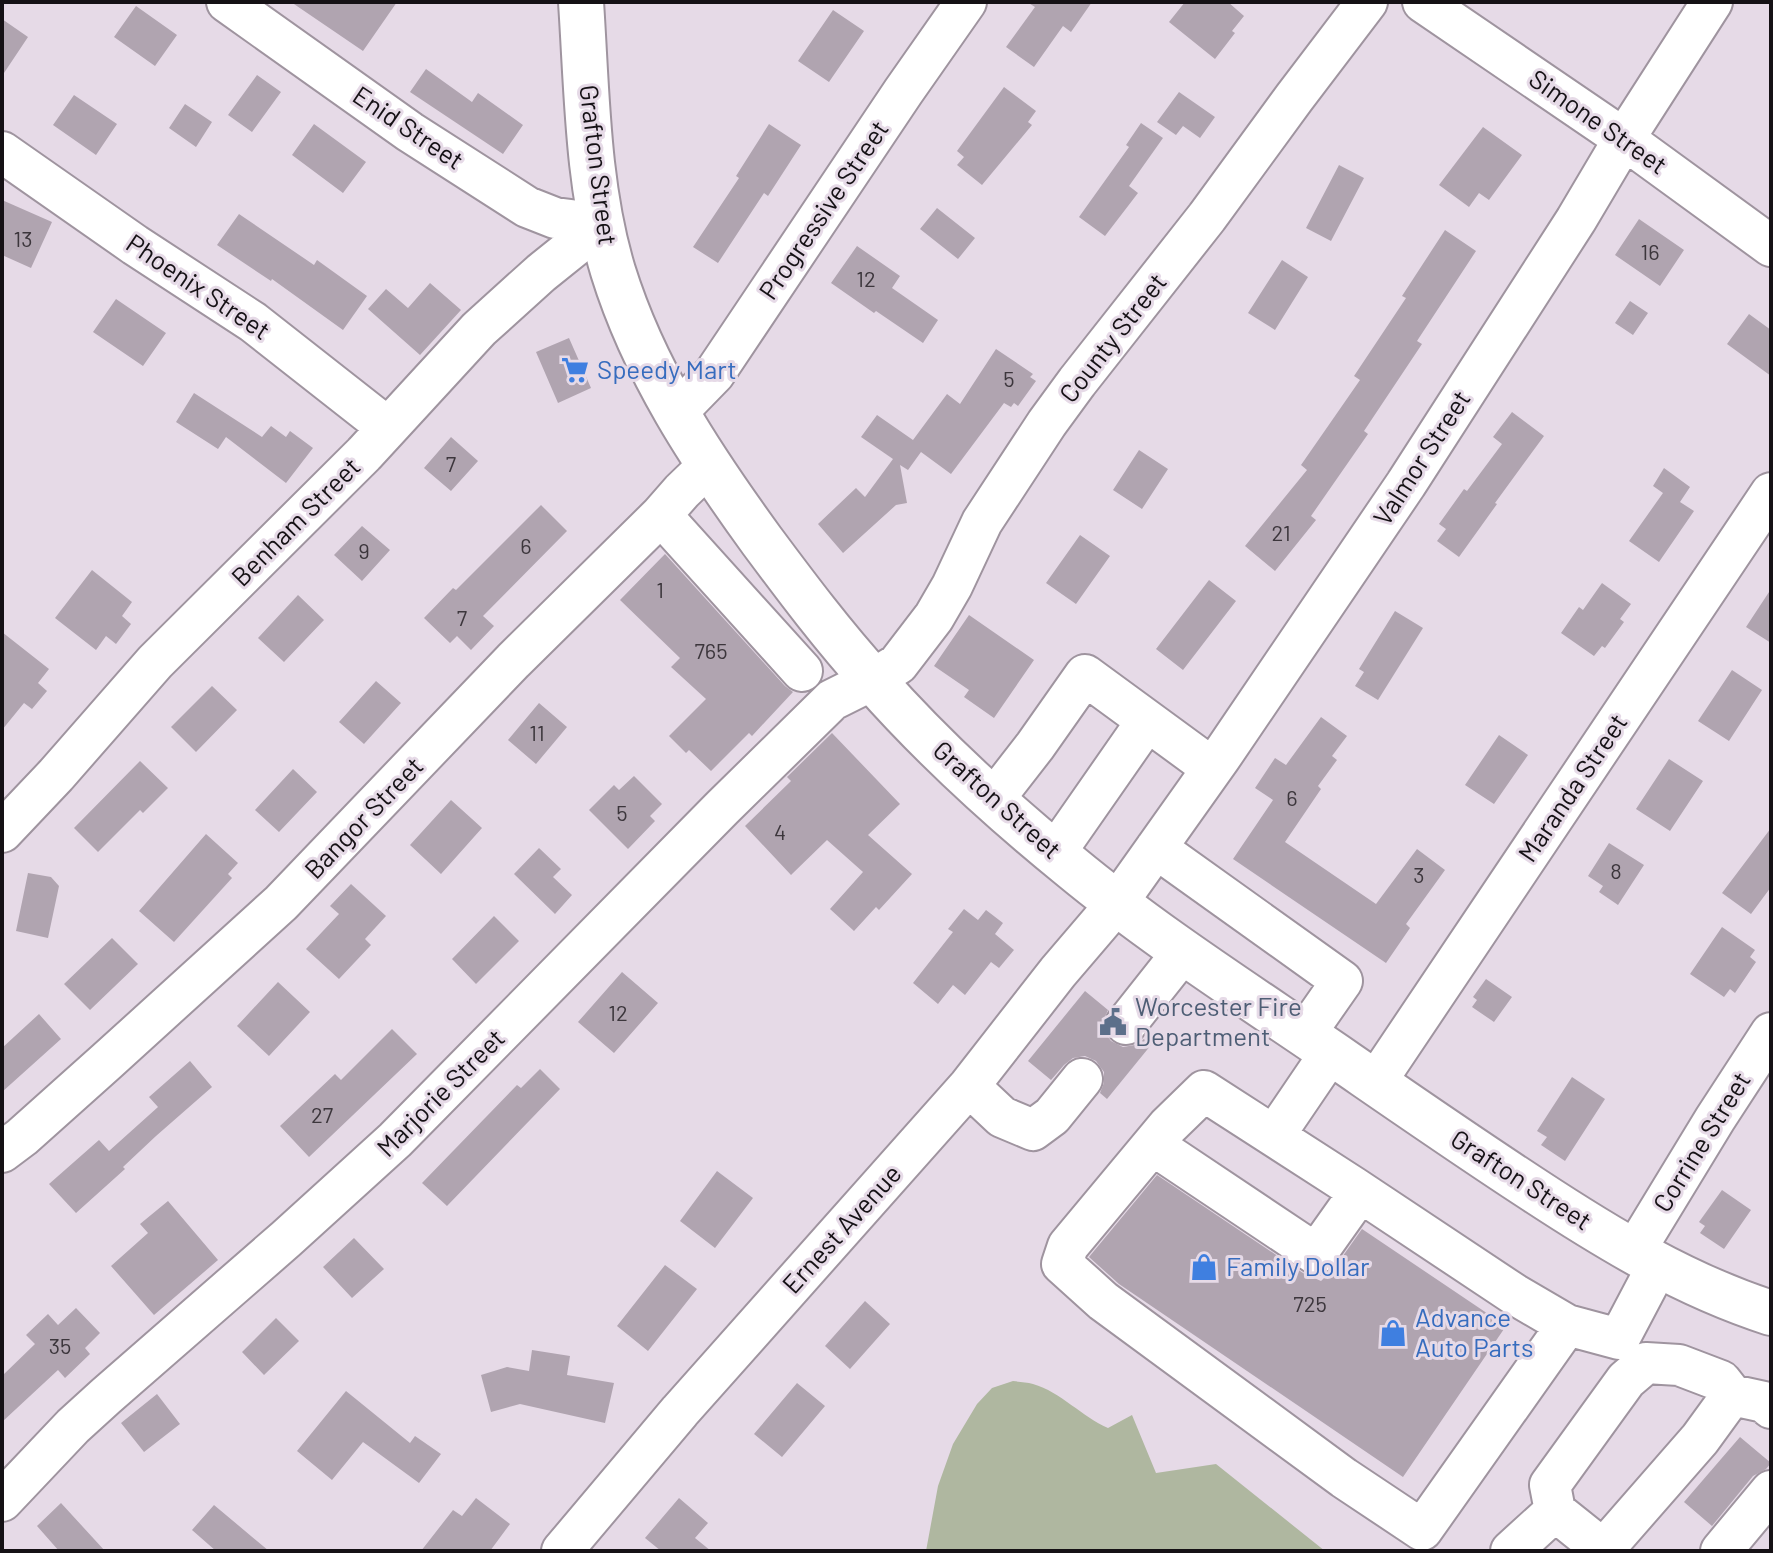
<svg xmlns="http://www.w3.org/2000/svg" width="1773" height="1553" font-family="Barlow,sans-serif">
	<style>
		.green { fill: #afb7a0 }
		.building { fill: #b0a4b0 }
		.lines { fill: none; stroke-linecap: round; stroke-linejoin: round }
		.minor-casing { stroke: #9f949f; stroke-width: 44 }
		.highway-casing { stroke: #9f949f; stroke-width: 48 }
		.minor { stroke: #fff; stroke-width: 40 }
		.highway { stroke: #fff; stroke-width: 44 }
		.labels { text-anchor: middle; stroke-width: 6; stroke-linejoin: round; paint-order: stroke }
		.number-label { font-size: 22px; fill: #3c363c }
		.street-label { font-size: 26px; fill: #151115; stroke: #e6dae7 }
		.shop-label { font-size: 26px; fill: #366cbe; stroke: #e6dae7; text-anchor: start }
		.service-label { font-size: 26px; fill: #4e5e75; stroke: #e6dae7; text-anchor: start }
	</style>
	<rect width="100%" height="100%" fill="#e6dae7"/>
	<path class="green" d="M1013,1381c7,1 14,1 20,3 28,8 49,33 75,44l24,-13 24,58 60,-9 109,87h-399l12,-65 15,-42 24,-40 15,-16z"/>
	<path class="building" d="M291,2h106l-34,49z
		M1027,2h65l-21,30 -8,-6 -29,41 -28,-20 29,-40z
		M1185,2h43l16,14 -12,15 3,2 -20,26 -46,-37z
		M136,6l41,29 -22,31 -41,-29z
		M833,10l31,21 -35,51 -31,-21z
		M2,19l26,18 -26,39z
		M426,69l46,33 6,-9 45,32 -20,29 -93,-62z
		M257,75l24,17 -29,40 -24,-17z
		M1004,87l32,24 -8,11 4,3 -50,60 -25,-20 7,-8 -7,-6z
		M1179,92l36,25 -15,21 -17,-12 -7,9 -19,-13z
		M74,95l43,29 -21,31 -43,-30z
		M185,104l27,18 -16,25 -27,-19z
		M1141,123l22,15 -34,48 9,7 -33,43 -26,-19 50,-70 -3,-2z
		M314,124l52,38 -23,31 -51,-38z
		M769,124l32,21 -33,51 -4,-3 -46,70 -25,-16 46,-69 -3,-2z
		M1483,127l39,28 -33,45 -10,-7 -10,14 -30,-22z
		M1339,165l25,13 -33,63 -25,-13z
		M2,200l50,22 -21,46 -29,-13z
		M937,208l38,30 -17,21 -38,-30z
		M239,214l75,51 3,-5 50,36 -24,34 -71,-51 -1,2 -54,-36z
		M1639,219l45,31 -24,36 -45,-31z
		M1445,230l31,21 -59,90 5,3 -58,87 4,3 -57,82 5,4 -41,51 -30,-25 62,-76 -6,-5 59,-85 -6,-4 52,-78 -4,-2z
		M857,246l43,30 -8,12 46,32 -15,23 -47,-32 -2,2 -43,-30z
		M1282,260l26,17 -33,53 -27,-17z
		M430,283l31,27 -41,45 -52,-46 18,-20 22,19z
		M116,299l50,34 -23,33 -50,-34z
		M1630,301l18,12 -15,22 -18,-12z
		M1749,314l22,16v46l-44,-32z
		M569,338l22,50 -33,15 -22,-51z
		M996,349l37,25 -3,3 6,4 -18,25 -4,-3 -3,4 -7,-4 -53,71 -30,-22 -13,18 -8,-5 7,38 -11,2 -53,48 -25,-29 38,-36 9,9 28,-38 -32,-22 16,-22 36,25 34,-46 13,10z
		M194,393l68,44 9,-11 15,11 4,-6 23,17 -27,35 -60,-46 -8,12 -42,-27z
		M1512,412l32,24 -49,67 2,1 -38,53 -22,-16 9,-12 -7,-5 25,-35 3,2 35,-47 -9,-7z
		M451,437l27,24 -27,30 -27,-23z
		M1139,450l29,19 -26,40 -29,-19z
		M1664,468l26,19 -10,15 14,9 -35,51 -30,-21 34,-48 -10,-7z
		M541,505l26,26 -84,85 11,10 -23,24 -14,-14 -7,7 -26,-25 29,-30 3,2z
		M362,526l28,24 -28,31 -28,-26z
		M1080,535l30,21 -34,48 -30,-21z
		M665,554l120,132 8,6 -41,44 -3,-3 -38,38 -22,-21 -3,3 -17,-17 37,-37 -35,-32 9,-9 -60,-58z
		M92,570l40,32 -10,14 9,8 -15,20 -10,-8 -10,14 -41,-32z
		M1209,580l27,21 -53,69 -27,-21z
		M1602,583l29,21 -11,15 4,3 -19,26 -3,-2 -8,10 -33,-23 18,-26 4,3z
		M1771,589v54l-25,-16z
		M298,595l26,25 -40,42 -26,-24z
		M1395,611l28,17 -45,72 -23,-14 9,-14 -5,-3z
		M969,615l65,45 -40,58 -30,-21 5,-7 -35,-24z
		M2,632l47,37 -11,14 9,8 -15,18 -8,-6 -22,27z
		M1732,670l30,20 -33,51 -31,-20z
		M376,681l25,22 -37,41 -25,-22z
		M212,686l25,24 -41,42 -25,-25z
		M539,703l28,24 -31,37 -28,-24z
		M1321,717l26,19 -15,20 5,4 -19,26 3,3 -36,53 91,62 41,-55 28,21 -39,54 4,4 -24,35 -153,-104 40,-59 -18,-12 20,-30 11,7z
		M832,733l68,71 -32,31 44,39 -33,36 -3,-3 -22,24 -24,-22 33,-37 -36,-32 -36,35 -46,-49 46,-45 -4,-4z
		M1499,735l29,20 -34,49 -29,-19z
		M1669,759l34,22 -33,50 -34,-22z
		M140,761l28,27 -25,25 -3,-3 -42,42 -24,-24z
		M293,769l24,23 -38,40 -24,-22z
		M634,776l28,28 -12,12 5,5 -27,28 -39,-39 25,-25 5,5z
		M451,800l31,28 -41,46 -31,-29z
		M1771,828v59l-20,27 -29,-21z
		M206,834l32,29 -10,11 4,4 -58,64 -35,-31z
		M1609,843l35,22 -26,40 -19,-13 4,-6 -15,-10z
		M539,848l22,21 -8,8 19,18 -17,19 -41,-40z
		M28,873l23,4 8,9 -11,52 -32,-7z
		M351,884l35,32 -21,23 6,6 -32,34 -33,-30 33,-35 -9,-8z
		M964,909l14,11 8,-10 17,13 -8,11 19,16 -15,18 -8,-6 -26,33 -12,-10 -15,19 -25,-21 40,-51 -5,-3z
		M494,916l25,25 -43,43 -24,-25z
		M1722,927l33,23 -5,7 6,5 -21,31 -5,-4 -6,8 -34,-23z
		M112,938l26,26 -48,46 -26,-26z
		M622,972l36,31 -44,50 -36,-31z
		M1486,979l26,18 -18,25 -22,-15 5,-7 -4,-3z
		M278,982l32,30 -41,44 -32,-30z
		M1085,991l23,19 -5,11 1,11 7,9 12,6 12,-2 9,-6 7,6 -44,54 -7,-6 4,-10v-11l-8,-11 -11,-5 -12,2 -9,7 -13,15 -23,-19z
		M39,1014l22,25 -59,53v-44z
		M392,1029l25,25 -108,103 -29,-31 55,-52 6,6z
		M190,1061l22,26 -56,49 -33,31 2,2 -49,44 -27,-29 50,-44 10,11 49,-44 -9,-10z
		M540,1069l20,20 -113,117 -25,-23 95,-98 4,3z
		M1572,1077l33,22 -40,62 -24,-16 6,-8 -10,-6z
		M717,1171l36,27 -38,50 -35,-27z
		M1157,1175l146,98 18,8 14,-14 27,-38 144,97 -103,151 -284,-193 -30,-27z
		M1722,1190l29,20 -27,39 -24,-16 5,-7 -6,-4z
		M168,1201l50,59 -64,55 -43,-49 37,-33 -8,-9z
		M354,1238l30,31 -32,29 -29,-31z
		M665,1265l32,24 -49,62 -31,-25z
		M865,1301l25,23 -40,45 -25,-23z
		M76,1308l24,25 -15,15 5,6 -25,24 -7,-8 -56,52v-46l33,-32 -9,-9 22,-21 10,11z
		M276,1318l23,23 -35,34 -22,-23z
		M532,1350l38,6 -3,19 47,8 -9,40 -85,-19 -29,8 -10,-37 26,-8 22,4z
		M797,1383l28,23 -43,51 -28,-23z
		M346,1391l64,52 5,-7 26,18 -22,29 -56,-41 -31,38 -35,-29z
		M157,1394l23,30 -36,28 -23,-29z
		M1740,1437l31,26 -5,6 -13,7 -41,50 -28,-24z
		M476,1498l34,26 -20,27h-69l32,-41 9,6z
		M679,1498l29,25 -13,15 16,13h-50l-16,-13z
		M61,1503l44,48h-46l-22,-25z
		M214,1505l55,46h-53l-24,-21z"/>
	<g class="lines">
		<g class="minor-casing">
			<path id="minor" d="M227,2l183,130 117,75 28,11 47,6
				M1423,2l201,137 147,107
				M2,152l133,93 118,77 135,106
				M676,413l38,-39 189,-282 63,-90
				M661,515l141,156
				M993,800l42,-54 50,-71 127,93
				M2,832l54,-57 99,-113 209,-208 115,-125 62,-56 61,-49
				M1156,848l186,133 -37,53
				M1055,853l92,-132
				M1126,1024l57,-72
				M1375,1083l396,-590
				M969,1086l33,31 31,13 19,-14 30,-37
				M1274,1136l57,-84
				M1153,1145l163,109 44,-62
				M2,1152l20,-15 85,-76 174,-158 232,-242 148,-146 21,-24 27,-26
				M1634,1252l81,-133 56,-86
				M1567,1325l-53,-31 -161,-107 -149,-96 -36,35 -100,120 -6,18 41,37 241,177 78,52 145,-205 52,14 39,-74
				M1732,1395l32,7 7,6
				M2,1501l71,-75 33,-30 180,-157 109,-99 327,-332 110,-108 40,-20 26,-16 36,-47 18,-31 30,-64 65,-99 30,-41 130,-165 87,-119 73,-96
				M1603,1550l97,-111 32,-44 -11,-14 -42,-16 -33,-2 -20,17 -76,105 5,26 50,40
				M562,1551l118,-140 289,-325 89,-114 59,-69 103,-145 186,-274 170,-264 48,-81 88,-137
				M1511,1551l44,-40
				M1721,1551l50,-60"/>
		</g>
		<g class="highway-casing">
			<path id="highway" d="M581,2c6,89 6,183 32,269 31,100 88,186 149,270 35,47 71,95 111,139 60,68 127,129 197,186 87,72 182,132 275,196 61,42 123,85 186,126 76,50 153,97 240,125"/>
		</g>
		<use href="#minor" class="minor"/>
		<use href="#highway" class="highway"/>
	</g>
	<defs>
		<g id="supermarket-bare" transform="scale(2.16)"><path d="M-6-5.5h2.5l.6 2H6L4.5 2H-2.5L-4.4-4H-6ZM-1.5 3.2a1.3 1.3 0 1 0 .1 0ZM3 3.2a1.3 1.3 0 1 0 .1 0Z" fill="#3f7fe0" stroke="#e6dae7" stroke-width="2.5" paint-order="stroke"/></g>
		<g id="civic-bare" transform="scale(2.16)"><path d="M-.6-6.5H3V-4.5H.6V-3L4-1V1h2V6H-6V1h2V-1L-.6-3ZM-1.2 2.5V6h2.4V2.5Z" fill="#5c6f8a" stroke="#e6dae7" stroke-width="2.5" paint-order="stroke"/></g>
		<g id="shop-bare" transform="scale(2.16)"><path d="M-5-2.5h2.3a2.7 3.5 0 0 1 5.4 0H5L5.5 6h-11ZM-1.5-2.5h3a1.5 2.3 0 0 0-3 0Z" fill="#3f7fe0" stroke="#e6dae7" stroke-width="2.5" paint-order="stroke"/></g>
	</defs>
	<g fill-rule="evenodd">
		<use href="#supermarket-bare" x="575" y="370"/>
		<use href="#civic-bare" x="1113" y="1022"/>
		<use href="#shop-bare" x="1204" y="1267"/>
		<use href="#shop-bare" x="1393" y="1333"/>
	</g>
	<g class="labels">
		<g class="number-label">
			<text x="23" y="247">13</text>
			<text x="1650" y="260">16</text>
			<text x="866" y="287">12</text>
			<text x="1009" y="387">5</text>
			<text x="451" y="472">7</text>
			<text x="1281" y="541">21</text>
			<text x="526" y="554">6</text>
			<text x="364" y="559">9</text>
			<text x="660" y="598">1</text>
			<text x="462" y="626">7</text>
			<text x="711" y="659">765</text>
			<text x="537" y="741">11</text>
			<text x="1292" y="806">6</text>
			<text x="622" y="821">5</text>
			<text x="780" y="840">4</text>
			<text x="1616" y="879">8</text>
			<text x="1419" y="883">3</text>
			<text x="618" y="1021">12</text>
			<text x="322" y="1123">27</text>
			<text x="1310" y="1312">725</text>
			<text x="60" y="1354">35</text>
		</g>
		<g class="street-label">
			<text transform="translate(1598 122) rotate(35)" y="9">Simone Street</text>
			<text transform="translate(408 128) rotate(34)" y="9">Enid Street</text>
			<text transform="translate(598 165) rotate(83)" y="9">Grafton Street</text>
			<text transform="translate(824 210) rotate(-56)" y="9">Progressive Street</text>
			<text transform="translate(198 287) rotate(34)" y="9">Phoenix Street</text>
			<text transform="translate(1113 338) rotate(-52)" y="9">County Street</text>
			<text transform="translate(1422 458) rotate(-57)" y="9">Valmor Street</text>
			<text transform="translate(296 522) rotate(-45)" y="9">Benham Street</text>
			<text transform="translate(1573 788) rotate(-56)" y="9">Maranda Street</text>
			<text transform="translate(997 800) rotate(42)" y="9">Grafton Street</text>
			<text transform="translate(364 818) rotate(-46)" y="9">Bangor Street</text>
			<text transform="translate(441 1093) rotate(-45)" y="9">Marjorie Street</text>
			<text transform="translate(1702 1142) rotate(-58)" y="9">Corrine Street</text>
			<text transform="translate(1521 1180) rotate(33)" y="9">Grafton Street</text>
			<text transform="translate(842 1229) rotate(-48)" y="9">Ernest Avenue</text>
		</g>
		<g class="shop-label">
			<text x="597" y="379">Speedy Mart</text>
			<text x="1226" y="1276">Family Dollar</text>
			<text x="1415" y="1327">Advance<tspan x="1415" dy="30">Auto Parts</tspan></text>
		</g>
		<g class="service-label">
			<text x="1135" y="1016">Worcester Fire<tspan x="1135" dy="30">Department</tspan></text>
		</g>
	</g>
	<rect width="1773" height="1553" fill="none" stroke="#151115" stroke-width="8"/>
</svg>
